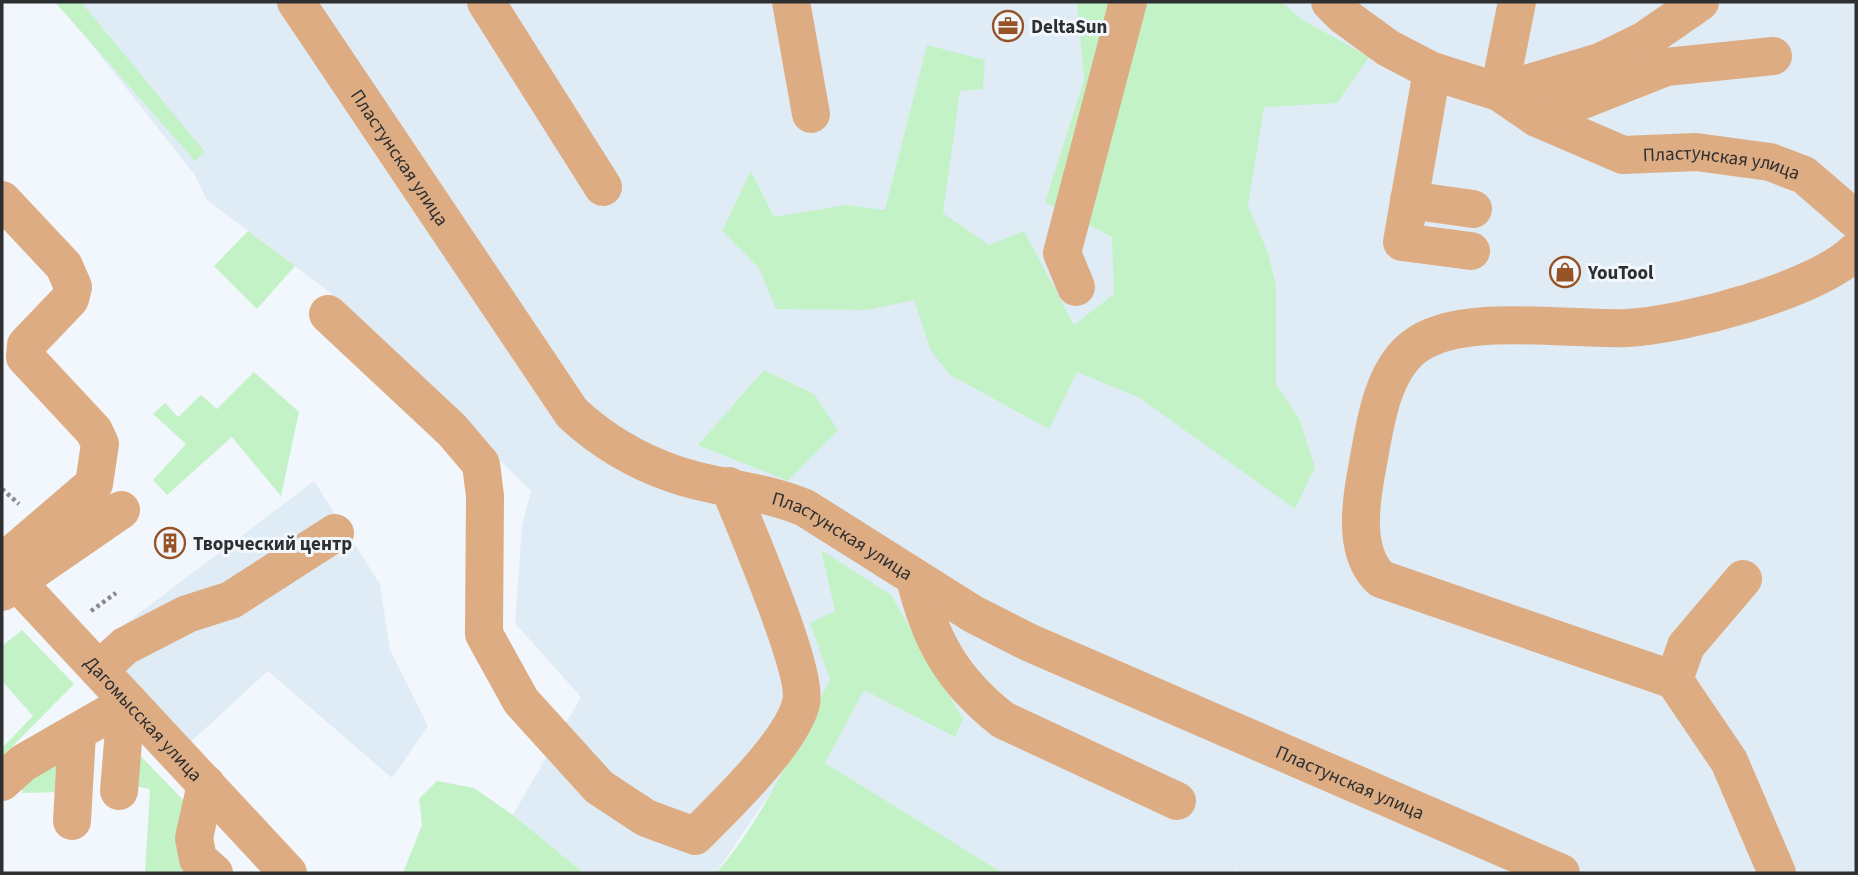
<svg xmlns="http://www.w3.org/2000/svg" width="1858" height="875" font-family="'Source Sans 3',sans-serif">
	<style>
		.built { fill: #dfecf5 }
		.green { fill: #c4f2c7 }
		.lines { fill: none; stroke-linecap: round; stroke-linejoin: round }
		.path { stroke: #878a8e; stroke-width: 4.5; stroke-dasharray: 3.5 3.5; stroke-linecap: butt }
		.minor { stroke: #deac83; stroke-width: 38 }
		.labels { text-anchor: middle; stroke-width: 6; stroke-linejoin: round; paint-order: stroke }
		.poi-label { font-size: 19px; font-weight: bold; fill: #2d2f31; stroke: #f1f7fc; text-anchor: start }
		.street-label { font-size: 19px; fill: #2d2f31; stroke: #f1f7fc }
	</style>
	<rect width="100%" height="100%" fill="#f1f7fc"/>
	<path class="built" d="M58,2h1798v871h-613l-8,-3 -2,3h-230l-208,-128 -7,22 -72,106h-132l-71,-58 68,-118 -66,-74 7,-98 9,-34 -203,-200 -121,-91 -12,-25z
		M314,481l66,103 10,66 38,76 -36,52 -124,-107 -84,77 -92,-99z"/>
	<path class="green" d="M55,2h26l124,150 -10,9z
		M1077,2h204l22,18 66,37 -32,46 -73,4 -16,99 20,47 8,33v98l23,34 16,49 -20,42 -157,-112 -61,-25 -28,57 -99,-54 -19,-24 -17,-51 -47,10 -91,-1 -17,-41 -37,-37 29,-60 23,46 72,-12 39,5 42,-165 58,15 -2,29 -23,2 -17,122 46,32 35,-14 50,94 40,-31 -2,-57 -67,-35 39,-122z
		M248,231l47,35 -38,43 -43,-43z
		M764,370l50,24 24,36 -50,51 -90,-36z
		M254,372l45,40 -18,84 -49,-59 -65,58 -14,-15 33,-36 -33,-30 12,-11 13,14 23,-22 16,14z
		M821,550l70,45 72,124 -8,18 -91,-47 -39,73 178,110h-287c50,-57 78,-128 114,-193l-20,-57 25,-12z
		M22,630l52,54 -72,73v-9l31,-32 -31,-35v-35z
		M132,747l56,58 3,68h-46l5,-84 -23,-5z
		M65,754l-2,38 -41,1 3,-13z
		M437,781l37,7 39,27 71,58h-181l19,-48 -3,-26z"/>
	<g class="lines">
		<path class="path" d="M2,489l17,15
			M91,611l25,-18"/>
		<g class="minor">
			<path id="s1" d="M296,2l276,411c29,27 64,48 102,61 43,15 89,16 131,34l168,106 55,28 533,231"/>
			<path d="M486,2l117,185"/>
			<path d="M791,2l20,112"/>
			<path d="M1330,2l14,14 44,32 44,23 67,21 101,-30 45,-22 55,-38"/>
			<path id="s2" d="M1517,2l-18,90 38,26 86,37 73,-3 74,10 34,13 52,45"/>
			<path d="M1432,71l-30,171 69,9"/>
			<path d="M1537,118l129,-51 107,-11"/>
			<path d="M2,200l62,66 9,21 -3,12 -44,46 -1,12 69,74 6,13 -6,40 -91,78"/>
			<path d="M1409,200l64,9"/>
			<path d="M1076,287l-14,-34 66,-251"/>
			<path d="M328,314l124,116 29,34 4,32 -1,138 37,67 78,86 47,31 49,18c29,-29 97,-94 106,-133 8,-32 -57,-178 -72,-217"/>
			<path id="s3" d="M2,561l14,20 272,292"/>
			<path d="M915,578c15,62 37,102 88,142l174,81"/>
			<path d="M1743,579l-57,67 -12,34 55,81 48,112"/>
			<path d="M2,592l119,-82"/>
			<path d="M99,670l26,-24 62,-32 44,-14 104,-67"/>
			<path d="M1674,680l-293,-101c-27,-25 -21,-71 -15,-105 8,-40 13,-100 48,-127 46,-36 155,-16 214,-19 56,-3 189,-38 228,-77"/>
			<path d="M2,782l21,-19 106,-61"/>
			<path d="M206,784l-12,54 4,21 16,14"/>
			<path d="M119,791l5,-61 -2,-26"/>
			<path d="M72,821l5,-88"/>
		</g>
	</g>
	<defs>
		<g id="office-ring" transform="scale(1.575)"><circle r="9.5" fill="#f1f7fc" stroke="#975325" stroke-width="1.5"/><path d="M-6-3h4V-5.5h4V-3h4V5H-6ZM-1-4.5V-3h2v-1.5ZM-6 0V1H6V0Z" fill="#975325"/></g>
		<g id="shop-ring" transform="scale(1.575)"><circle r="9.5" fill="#f1f7fc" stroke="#975325" stroke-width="1.5"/><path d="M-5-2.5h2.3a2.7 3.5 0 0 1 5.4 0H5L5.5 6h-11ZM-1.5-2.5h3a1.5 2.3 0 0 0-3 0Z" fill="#975325"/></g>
		<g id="building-ring" transform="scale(1.575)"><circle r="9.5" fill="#f1f7fc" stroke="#975325" stroke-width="1.5"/><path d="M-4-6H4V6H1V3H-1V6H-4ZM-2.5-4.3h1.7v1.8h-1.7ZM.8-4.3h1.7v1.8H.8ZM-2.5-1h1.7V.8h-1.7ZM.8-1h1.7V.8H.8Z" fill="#975325"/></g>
	</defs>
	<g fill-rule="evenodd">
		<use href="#office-ring" x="1008" y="26"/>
		<use href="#shop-ring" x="1565" y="272"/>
		<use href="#building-ring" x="170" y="543"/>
	</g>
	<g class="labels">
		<g class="poi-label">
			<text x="1031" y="33">DeltaSun</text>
			<text x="1588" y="279">YouTool</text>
			<text x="193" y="550">Творческий центр</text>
		</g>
		<g class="street-label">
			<text dy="7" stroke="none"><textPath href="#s1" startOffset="187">Пластунская улица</textPath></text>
			<text dy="7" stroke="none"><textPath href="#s2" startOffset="331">Пластунская улица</textPath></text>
			<text dy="7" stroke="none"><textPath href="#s1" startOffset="796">Пластунская улица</textPath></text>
			<text dy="7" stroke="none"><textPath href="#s3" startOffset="212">Дагомысская улица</textPath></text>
			<text dy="7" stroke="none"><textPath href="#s1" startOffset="1362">Пластунская улица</textPath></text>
		</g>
	</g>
	<rect width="1858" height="875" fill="none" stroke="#2d2f31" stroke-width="7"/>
</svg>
